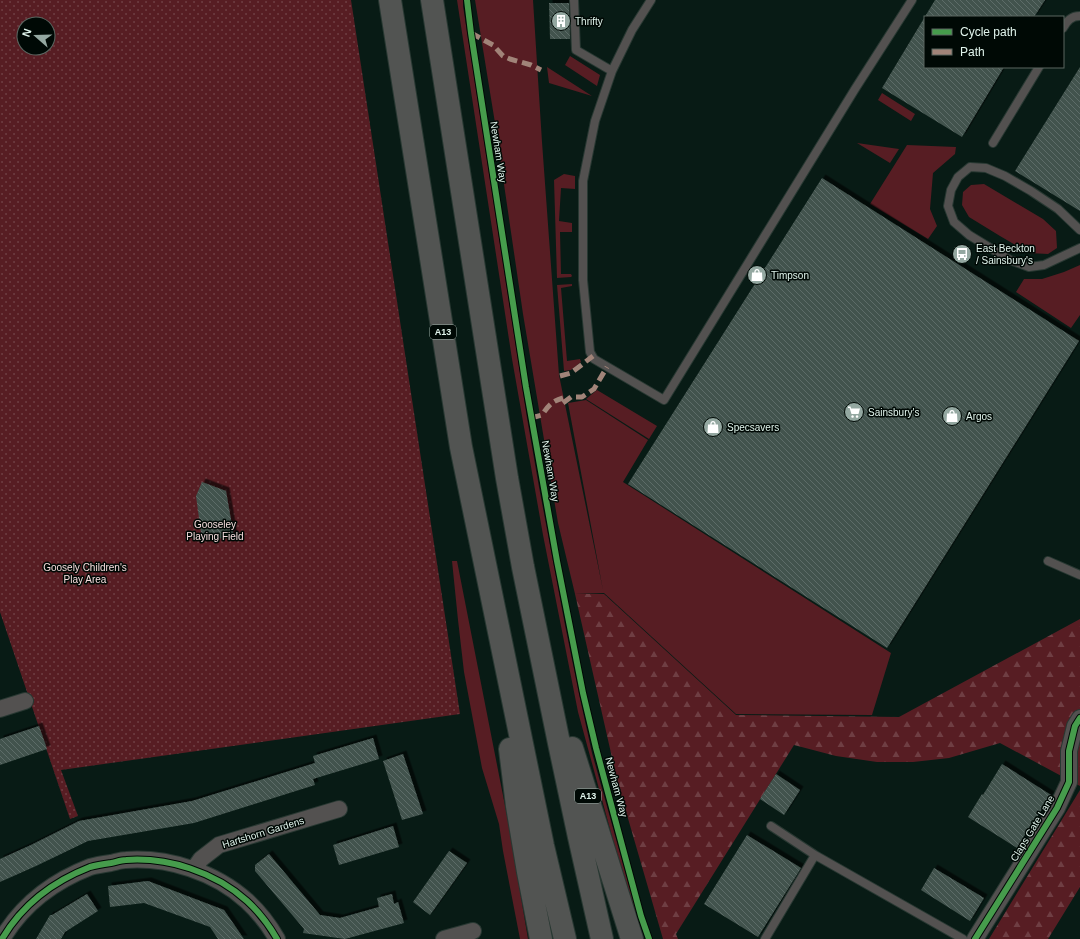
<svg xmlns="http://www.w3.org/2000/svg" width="1080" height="939" font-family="Arial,sans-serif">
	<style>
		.grass { fill: #571d23 }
		.forest { fill: url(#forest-firs) }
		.park { fill: url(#park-dots); fill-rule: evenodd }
		.building { fill: url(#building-back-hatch); filter: url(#shadow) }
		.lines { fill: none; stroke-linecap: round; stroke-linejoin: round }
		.service-casing { stroke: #283832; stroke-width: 10 }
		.minor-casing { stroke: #283832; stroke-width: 18 }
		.trunk-casing { stroke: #283832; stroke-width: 24 }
		.service { stroke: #535150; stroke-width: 8 }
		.minor { stroke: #535150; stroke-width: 16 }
		.trunk { stroke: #525452; stroke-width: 22 }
		.quiet { stroke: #a18479; stroke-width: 5; stroke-dasharray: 10 5; stroke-linecap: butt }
		.cycleway-casing { stroke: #000905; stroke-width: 8 }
		.cycleway { stroke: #469c4c; stroke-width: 6 }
		.labels { text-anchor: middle; stroke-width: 3; stroke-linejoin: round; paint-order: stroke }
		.shield { fill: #000905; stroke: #9daea7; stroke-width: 1 }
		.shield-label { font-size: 9px; font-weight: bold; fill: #e0f4ec }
		.poi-label { font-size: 10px; fill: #e0f4ec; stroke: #000905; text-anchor: start }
		.street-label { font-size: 10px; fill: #e0f4ec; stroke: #000905 }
		.park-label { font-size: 10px; fill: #f6ddde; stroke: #000905 }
	</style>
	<defs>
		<pattern id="forest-firs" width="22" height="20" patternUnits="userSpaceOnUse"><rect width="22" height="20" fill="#571d23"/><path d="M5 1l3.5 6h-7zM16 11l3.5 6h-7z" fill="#6f3e43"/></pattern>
		<pattern id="park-dots" width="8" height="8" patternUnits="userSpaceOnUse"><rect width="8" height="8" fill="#571d23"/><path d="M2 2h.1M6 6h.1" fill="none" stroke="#6f3e43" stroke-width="1.8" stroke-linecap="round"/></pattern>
		<pattern id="building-back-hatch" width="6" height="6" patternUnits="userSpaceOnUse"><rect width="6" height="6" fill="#42534d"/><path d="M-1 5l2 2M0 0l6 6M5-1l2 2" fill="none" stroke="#5d6c67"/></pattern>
		<filter id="shadow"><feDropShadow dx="3.5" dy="-3.5" stdDeviation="0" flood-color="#0009"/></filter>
	</defs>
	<rect width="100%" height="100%" fill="#081b15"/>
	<path class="grass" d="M457,0h6v6l64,412 12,69 26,138 14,69 13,59 52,186h-4l-62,-227 -35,-177 -31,-176z
		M475,0h58l9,142 17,233 44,215 -35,-187 18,-3 62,40 -25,42 268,171 -19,62 -136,-1 -132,-121 -29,1 -17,-71 -35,-209 -28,-191z
		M570,56l30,19 -3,11 -32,-21z
		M547,67l45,29 -43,-13z
		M882,93l33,21 -4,7 -33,-21z
		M857,143l42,6 -9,14z
		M907,145l49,2 -1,7 -22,19 -3,36 7,17 -9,13 -58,-35z
		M564,174l11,2v13l-14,-1 -2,33 13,2v9h-12l1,42h10l1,2 -1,1 -14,1 -3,-98z
		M984,184l59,35 13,12 1,17 -9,6 -19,-1 -29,-17 -31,-19 -7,-12 1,-13 8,-7z
		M1080,265v50l-9,13 -55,-36 8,-13h18l22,-7z
		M572,284v2l-11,2 6,73 13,-2 1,3 -10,8 -7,1 -7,-86z
		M597,390l60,36 -8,13 -63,-40z
		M452,561h5l52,265 19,113h-8l-17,-88 -4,-27 -17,-56 -18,-96 -6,-52z"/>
	<path class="forest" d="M575,594h29l132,121 163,2 181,-98v167l-80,-43 -51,15 -36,4h-36l-41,-6 -42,-11 -118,189 2,5h-15l-45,-155z
		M1080,790v97l-32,52h-59z"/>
	<path class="park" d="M0,0h351l109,714 -399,56 17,46 -8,3 -70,-207zM24,24h24v24h-24z"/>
	<path class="building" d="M935,0h110l-11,17h-109v50h79l-42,70 -80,-49z
		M549,3h20l1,36h-20z
		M1080,67v144l-65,-40z
		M822,178l257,163 -192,307 -259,-164z
		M202,482l24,9 8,46 -32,3 -6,-44z
		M39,726l8,23 -47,16v-26z
		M373,738l6,21 -66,20 2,6 -121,38 -106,18 -52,25 -36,16v-23l31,-14 48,-24 113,-20 123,-38 -2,-7z
		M403,754l20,60 -21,6 -19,-59z
		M1002,764l49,31 -14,22 -1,-1 -19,32 -49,-31 14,-23 1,1z
		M776,774l24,16 -16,25 -24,-16z
		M393,826l6,21 -60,18 -6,-20z
		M747,835l54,33 -43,69 -54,-33z
		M449,851l18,12 -37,52 -17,-13z
		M269,854l51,61 20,3 39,-11 -2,-9 15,-4 2,10 4,-2 6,21 -59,16 -42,-6 1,-4 -49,-58v-6z
		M934,868l50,30 -14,23 -49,-31z
		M148,881l76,29 20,29h-26l-8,-12 -66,-24 -34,4 -2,-21z
		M87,894l11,17 -33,21 -4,7h-25l14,-24h2z"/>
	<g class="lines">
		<g class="service-casing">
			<path id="service" d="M574,0l2,50 36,21
				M651,0l-19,30 -20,41 -17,50 -12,60v99l7,72 4,7 70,41 191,-311 57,-89
				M1063,28c4,-7 8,-12 17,-12
				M993,143l46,-76
				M1080,230l-22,-21 -27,-18 -26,-15 -19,-8 -16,-1 -12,10 -7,13 -3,16 6,16 15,13 41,25 19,7 15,-2 36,-17
				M1048,561l32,14
				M771,826l44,29 148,84
				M765,939l50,-84"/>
		</g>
		<g class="minor-casing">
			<path id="minor" d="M0,709l25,-8
				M194,869l7,-10 18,-14 120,-36
				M2,939c20,-34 52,-58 88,-72 7,-2 14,-3 21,-4 5,-1 10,-3 15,-3 42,-3 89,12 121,41 12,11 22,24 30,38
				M444,939l29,-8
				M975,939l82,-131 12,-26v-31l6,-25 5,-8"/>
		</g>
		<g class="trunk-casing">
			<path id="trunk" d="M390,0l71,447 82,399 22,93
				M432,0l75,478 16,89 36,176 20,94 23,102
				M572,748l60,191
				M510,749l7,57 11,66 13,67"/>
		</g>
		<use href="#service" class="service"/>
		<use href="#minor" class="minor"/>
		<use href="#trunk" class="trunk"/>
		<path class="quiet" d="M471,33l22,12 10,11 7,3 21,6 10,5
			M560,376l11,-3 22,-17
			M563,403l8,-6h11l12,-8 13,-22
			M531,418l11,-3c6,-9 10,-14 21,-17"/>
		<g class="cycleway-casing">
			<path id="cycleway" d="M467,0l4,33 55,354 31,174 26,132 13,55 45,168 8,23
				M2,939c20,-34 52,-58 88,-72 7,-2 14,-3 21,-4 5,-1 10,-3 15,-3 42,-3 89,12 121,41 12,11 22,24 30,38
				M975,939l82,-131 12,-26v-31l6,-25 5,-8"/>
		</g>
		<use href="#cycleway" class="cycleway"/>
	</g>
	<defs>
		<g id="building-disc" transform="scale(1)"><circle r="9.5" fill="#94a8a1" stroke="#000905"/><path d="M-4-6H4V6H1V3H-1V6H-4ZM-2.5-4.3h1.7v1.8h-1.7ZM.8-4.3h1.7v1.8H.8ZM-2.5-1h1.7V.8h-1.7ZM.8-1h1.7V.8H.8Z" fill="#fff"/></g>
		<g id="bus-disc" transform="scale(1)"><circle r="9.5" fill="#94a8a1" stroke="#000905"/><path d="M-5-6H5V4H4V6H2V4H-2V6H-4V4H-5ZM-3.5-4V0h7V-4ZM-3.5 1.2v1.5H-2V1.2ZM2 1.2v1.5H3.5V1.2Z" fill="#fff"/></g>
		<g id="shop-disc" transform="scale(1)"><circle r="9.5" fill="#94a8a1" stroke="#000905"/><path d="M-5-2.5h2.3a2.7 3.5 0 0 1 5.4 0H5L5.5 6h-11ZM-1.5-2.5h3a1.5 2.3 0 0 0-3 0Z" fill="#fff"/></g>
		<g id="supermarket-disc" transform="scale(1)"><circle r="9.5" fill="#94a8a1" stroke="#000905"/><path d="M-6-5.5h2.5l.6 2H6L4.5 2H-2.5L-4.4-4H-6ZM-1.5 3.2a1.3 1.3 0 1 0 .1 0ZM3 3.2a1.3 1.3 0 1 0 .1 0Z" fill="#fff"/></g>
	</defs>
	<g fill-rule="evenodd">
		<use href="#building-disc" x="561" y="21"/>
		<use href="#bus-disc" x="962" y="254"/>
		<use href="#shop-disc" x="757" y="275"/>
		<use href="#supermarket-disc" x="854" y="412"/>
		<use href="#shop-disc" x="952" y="416"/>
		<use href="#shop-disc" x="713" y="427"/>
	</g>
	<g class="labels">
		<g class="shield">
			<rect x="430" y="325" width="26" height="14" rx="3"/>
			<rect x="575" y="789" width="26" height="14" rx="3"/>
		</g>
		<g class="shield-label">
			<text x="443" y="335">A13</text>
			<text x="588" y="799">A13</text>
		</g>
		<g class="poi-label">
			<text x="575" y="25">Thrifty</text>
			<text x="976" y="252">East Beckton<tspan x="976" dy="12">/ Sainsbury's</tspan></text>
			<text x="771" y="279">Timpson</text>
			<text x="868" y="416">Sainsbury's</text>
			<text x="966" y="420">Argos</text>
			<text x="727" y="431">Specsavers</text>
		</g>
		<g class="street-label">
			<text transform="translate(499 152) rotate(81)" y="4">Newham Way</text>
			<text transform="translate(551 471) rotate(80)" y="4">Newham Way</text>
			<text transform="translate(617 787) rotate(75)" y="4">Newham Way</text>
			<text transform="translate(1032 828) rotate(-59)" y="4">Claps Gate Lane</text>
			<text transform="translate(263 832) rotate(-17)" y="4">Hartshorn Gardens</text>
		</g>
		<g class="park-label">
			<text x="215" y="528">Gooseley<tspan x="215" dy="12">Playing Field</tspan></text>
			<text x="85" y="571">Goosely Children's<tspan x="85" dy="12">Play Area</tspan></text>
		</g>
	</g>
	<rect x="924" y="16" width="140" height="52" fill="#000905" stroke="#5a6761"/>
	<rect x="932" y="29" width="20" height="6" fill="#469c4c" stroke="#5a6761"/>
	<text x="960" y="36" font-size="12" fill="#e0f4ec">Cycle path</text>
	<rect x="932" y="49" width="20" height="6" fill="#a18479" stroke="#5a6761"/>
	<text x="960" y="56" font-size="12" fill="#e0f4ec">Path</text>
	<g transform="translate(36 36) rotate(290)"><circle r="19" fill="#000905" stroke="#5a6761"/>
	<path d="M0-3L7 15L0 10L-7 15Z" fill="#94a8a1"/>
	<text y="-6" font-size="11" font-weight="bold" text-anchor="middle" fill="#e0f4ec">N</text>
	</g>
</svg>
